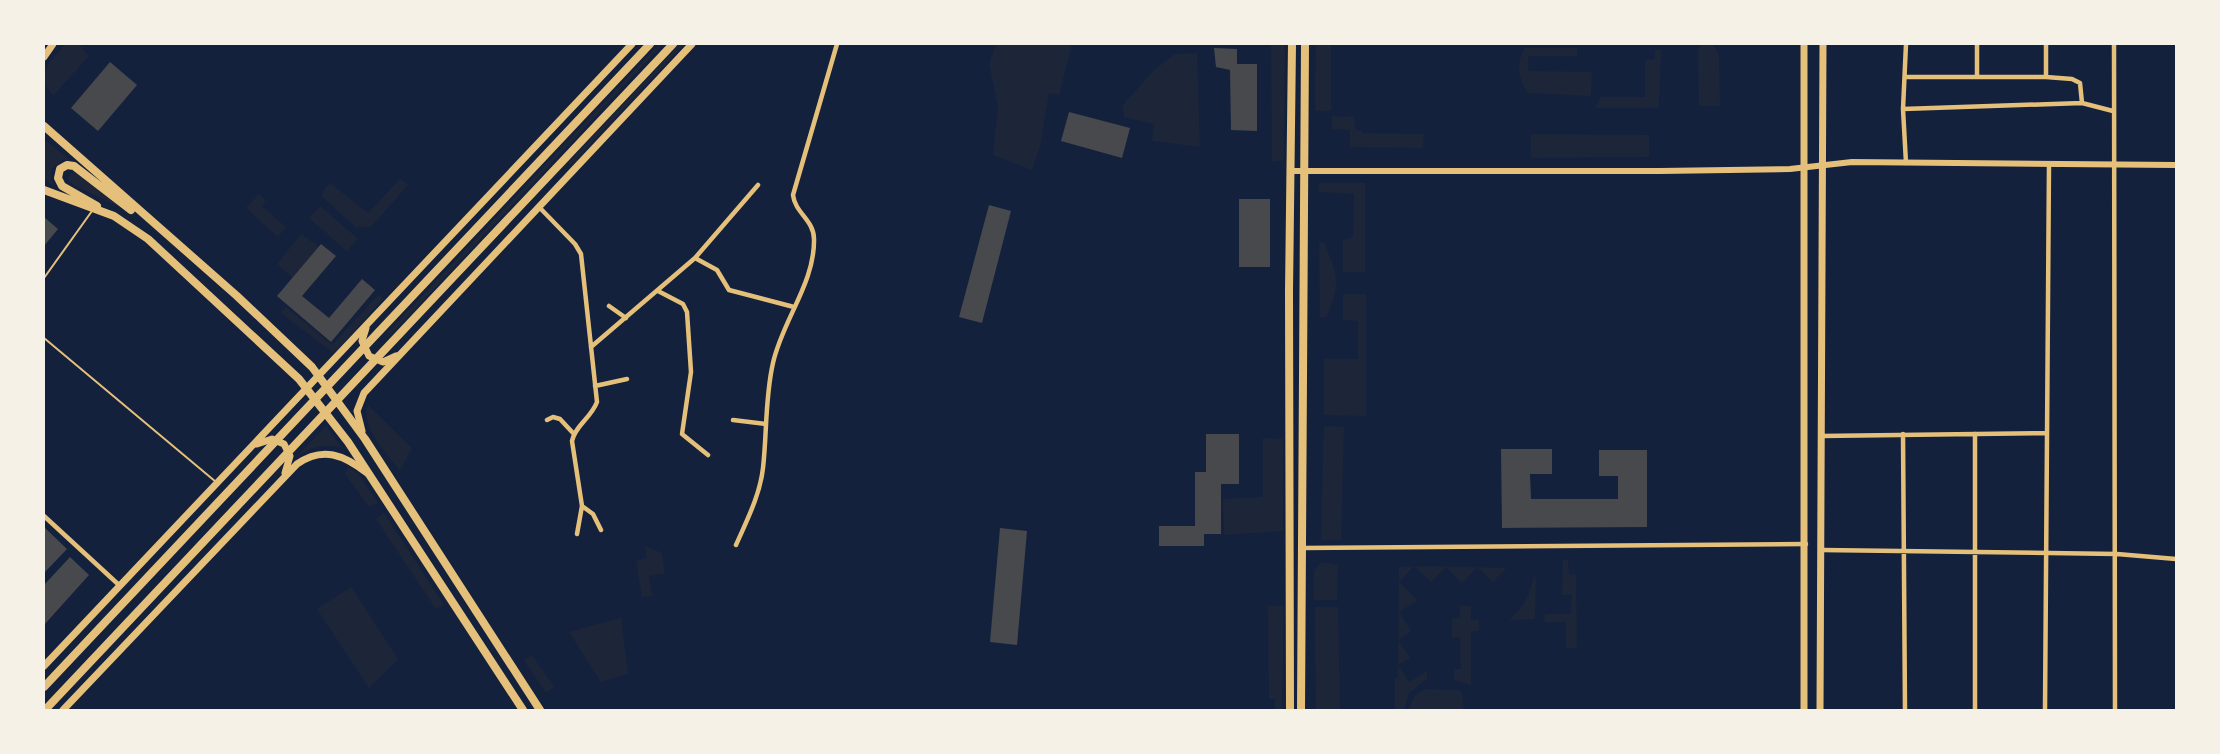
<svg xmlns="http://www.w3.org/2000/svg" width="2220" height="754" font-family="Overpass,sans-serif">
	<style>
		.green { fill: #1d2539 }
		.building { fill: #48494c }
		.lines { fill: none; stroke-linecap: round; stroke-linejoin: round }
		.service { stroke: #e5c07b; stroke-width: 2 }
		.minor { stroke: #e5c07b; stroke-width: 4.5 }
		.tertiary { stroke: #e5c07b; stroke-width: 6 }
		.secondary { stroke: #e5c07b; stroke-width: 7 }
		.primary { stroke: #e5c07b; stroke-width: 8 }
	</style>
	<rect width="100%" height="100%" fill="#14213d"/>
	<path class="green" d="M65,44h14l10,12 -36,40c-19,-23 -3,-33 12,-52z
		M659,44h4l-272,291 -3,-3z
		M680,44h4l-112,120 -4,-1z
		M996,44h76l-13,51 -10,-2 -9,53 -8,24 -39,-15 5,-49 -9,-42z
		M1271,44h14l-1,116 -12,2z
		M1316,44h15v67h-16z
		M1701,44h12l6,12 1,50h-21l-1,-55z
		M1525,48h52v8h-49v15l64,1 -1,24 -63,-3c-10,-15 -13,-29 -3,-45z
		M1655,50h6l-2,58h-64l6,-11h44v-37l10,-1z
		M1197,53l3,94 -48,-6 2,-17 -30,-7 -1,-12 31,-35 21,-16z
		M1332,116l22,1 1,13 7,1v2l62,1 -1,14 -73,-1v-17l-18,-1z
		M1531,134l118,1v22l-118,1z
		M44,139l27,22 -8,-1 -11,9 -1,10 6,9 -13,-9z
		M71,173h6l39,28 1,5 -44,-21 -5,-6z
		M400,179l8,6 -37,42h-15l-34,-30 2,-8 6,-6 38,30z
		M1319,183h46v89h-22v-32l10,-3 1,-43 -36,-2z
		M259,194l7,6 -4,6 24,21 -8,10 -32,-29z
		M320,206l38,33 -11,12 -38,-33z
		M301,234l18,13 -26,31 -16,-14z
		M1319,242l5,1c14,32 17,42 2,74h-6z
		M379,294l4,5 -46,51 -5,2 -51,-39 5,-6 46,38z
		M1343,294h23v122l-42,-1v-56h34v-38l-15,-1z
		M368,405l44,43 -12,23c-13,-18 -40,-43 -32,-66z
		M326,426l16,22c-18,-5 -29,-1 -45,8z
		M1324,426l20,1 -3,113h-20z
		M1263,438l20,1v92l-59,4 -1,-36 40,-2z
		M348,466l11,9 19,28 -9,4 -24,-33z
		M384,513l60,92 -8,4 -60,-90z
		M645,546l17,7 3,21 -16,2 3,20 -10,1 -6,-36 11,-3z
		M1563,560h5l1,14 7,1 1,73h-11v-26h-22l1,-8h26l1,-19h-10z
		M1321,562l17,3 -1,35h-23v-29z
		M1414,566l-15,16 19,18 -19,12 12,19 -13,9 12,18 -12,7 11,17 18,-11v8l-18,14 -5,17h-9v-32h3l1,-111c35,-2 71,0 107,1l-13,14 -16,-15 -15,16 -16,-16 -15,15z
		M1533,577h3l-1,42 -26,1c15,-14 21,-23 24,-43z
		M351,587l47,72 -29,29 -52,-79z
		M1268,606h16l-2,104h-7v-11h-6z
		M1460,606h11v14h8v11h-8v54l-17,-5v-11h7l-1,-32h-8v-19h8z
		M1315,607h23l2,103h-24z
		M621,618l7,56 -27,8 -32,-50z
		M532,655l22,32 -8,6 -22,-33z
		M1426,689l33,1 3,3 2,17h-55c3,-11 5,-16 17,-21z"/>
	<path class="building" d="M1214,48l23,1v15h20v67l-26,-1 -1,-60 -14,-3z
		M110,62l27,23 -39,46 -27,-23z
		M1069,112l61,16 -8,30 -61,-17z
		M1239,199h31v68h-31z
		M989,205l22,6 -29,112 -23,-6z
		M44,217l14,12 -14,17z
		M321,244l15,12 -34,40 27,22 33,-39 13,11 -44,52 -54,-46z
		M1206,434h33v50h-18v50h-17v12h-45v-20h36v-54h11z
		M1501,449h51v25h-22l1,25h87v-23h-19v-26h48v77l-145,1z
		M44,527l23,22 -23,24z
		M1000,528l27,3 -10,114 -27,-3z
		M70,557l19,18 -45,50v-40z"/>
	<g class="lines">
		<path class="service" d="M44,278l48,-67
			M44,338l172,144"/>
		<path class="minor" d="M1977,44v33
			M2046,44v33
			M2114,44l1,666
			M1907,77h139l26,2 8,4 2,20 31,8
			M1903,109l179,-6
			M1906,163l-3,-54 3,-65
			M540,208l35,36 6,10 16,148c-6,16 -22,24 -25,39l10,65
			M695,258l22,12 12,20 65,17
			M658,291l25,13 4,8 4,60 -9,62 26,21
			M609,306l17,12
			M591,347l104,-89 63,-73
			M595,386l32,-7
			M547,420l6,-3 7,2 13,14
			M733,420l33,4
			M1903,434l2,276
			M1975,434v276
			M1821,436l225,-3
			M44,516l75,69
			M577,534l5,-28 11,8 8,16
			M736,545c11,-25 24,-50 27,-77 4,-35 2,-71 10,-105 9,-42 42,-80 41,-124 0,-19 -19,-26 -21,-44l44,-151
			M1303,548l503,-4
			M1822,550l295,4 59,5
			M2045,710l4,-546"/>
		<path class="tertiary" d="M1290,171h370l130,-2 62,-7 324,3"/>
		<path class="secondary" d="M44,57l9,-13
			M366,328l-4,13 7,15 14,6 13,-6
			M362,431l-5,-20 7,-18 328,-349
			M257,444l15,-5 12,5 6,12 -5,17
			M44,666l588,-622
			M63,710l234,-246c26,-18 47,-9 70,9
			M1804,710v-666
			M1820,710l3,-666"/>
		<path class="primary" d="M44,126l193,170 75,71 53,72 175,271
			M44,190l70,26 34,23 151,140 49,63 175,268
			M97,206l-35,-20 -4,-8 2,-9 7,-4 7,1 57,44
			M44,687l606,-643
			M45,710l628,-666
			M1290,710l-1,-418 3,-248
			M1301,710l4,-666"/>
	</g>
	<rect width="2220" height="754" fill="none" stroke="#f6f1e7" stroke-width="90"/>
</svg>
